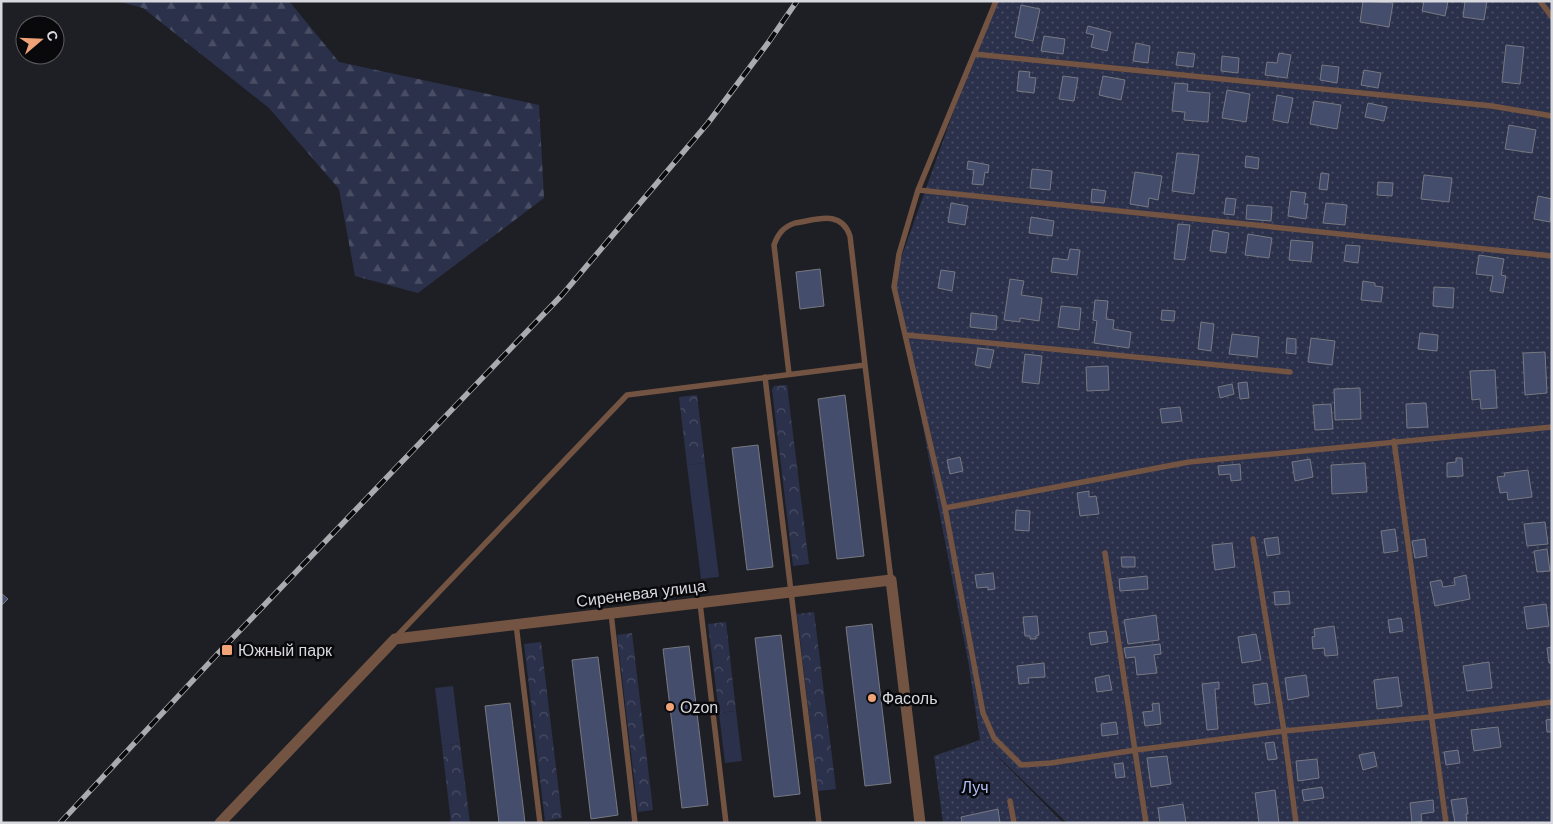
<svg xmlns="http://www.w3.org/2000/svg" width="1553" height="824" font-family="Helvetica,sans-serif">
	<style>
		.forest { fill: url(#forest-firs) }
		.park { fill: url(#park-crowns) }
		.garden { fill: url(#garden-dots) }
		.pitch { fill: #2b314b }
		.building { fill: #454d6d; stroke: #777981 }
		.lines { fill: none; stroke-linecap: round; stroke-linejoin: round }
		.lane { stroke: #735341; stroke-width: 5.5 }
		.street { stroke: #735341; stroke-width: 11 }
		.rail-casing { stroke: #aaabb0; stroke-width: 5.5 }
		.rail { stroke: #09090c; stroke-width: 4; stroke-dasharray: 11; stroke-linecap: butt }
		.poi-dot { fill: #efa377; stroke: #09090c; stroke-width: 2 }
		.labels { text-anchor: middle; stroke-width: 5; stroke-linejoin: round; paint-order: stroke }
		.street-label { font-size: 16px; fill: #d8d9de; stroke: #09090c }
		.poi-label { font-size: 16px; fill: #d8d9de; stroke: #09090c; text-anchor: start }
		.park-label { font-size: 16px; fill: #adbdf7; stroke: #09090c }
	</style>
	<defs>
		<pattern id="forest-firs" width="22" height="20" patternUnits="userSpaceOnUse" patternTransform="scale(1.25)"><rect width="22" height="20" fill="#2b314b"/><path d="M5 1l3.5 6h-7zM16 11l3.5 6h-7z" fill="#494e64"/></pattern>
		<pattern id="park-crowns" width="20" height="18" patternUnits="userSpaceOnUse" patternTransform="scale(1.25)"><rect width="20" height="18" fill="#2b314b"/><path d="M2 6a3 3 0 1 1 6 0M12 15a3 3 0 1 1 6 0" fill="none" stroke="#494e64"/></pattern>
		<pattern id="garden-dots" width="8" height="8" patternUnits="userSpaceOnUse" patternTransform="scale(1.25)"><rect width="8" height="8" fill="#2b314b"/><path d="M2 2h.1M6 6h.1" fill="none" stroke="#494e64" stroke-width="1.8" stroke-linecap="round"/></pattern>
	</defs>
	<rect width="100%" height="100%" fill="#1e1f25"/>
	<path class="forest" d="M117,1h172l50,61 200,43 5,93 -126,95 -63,-17 -16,-87 -70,-81 -126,-100z"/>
	<path class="park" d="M787,385l22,179 -16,2 -21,-177 2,-3z
		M697,395l8,68 -18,2 -8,-68z
		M814,612l22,177 -18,2 -21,-177z
		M726,622l10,89 -17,2 -11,-89z
		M632,633l21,177 -15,2 -21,-177z
		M541,642l21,176 -17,3 -21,-177z
		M460,743l10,80h-19l-9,-77z"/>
	<path class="garden" d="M993,1h559v822h-485l-86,-83 82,83h-120l-9,-67 46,-16 -12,-80 -74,-382z"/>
	<path class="pitch" d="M705,463l14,114 -18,2 -14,-114z
		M453,686l7,57 -18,3 -7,-58z
		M736,711l6,50 -17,2 -6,-50z"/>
	<path class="building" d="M1363,1l30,2 -4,24 -29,-5z
		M1424,1h24l-3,15 -23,-5z
		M1465,1h22l-3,19 -21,-3z
		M1021,5l19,4 -7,32 -18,-4z
		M1088,26l23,6 -4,19 -16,-4 3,-12 -8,-2z
		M1044,36l21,3 -2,15 -22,-3z
		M1136,43l14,3 -2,17 -15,-2z
		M1506,45l18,2 -4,37 -18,-2z
		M1178,52l17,2 -2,13 -17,-2z
		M1279,53l12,2 -4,23 -22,-3 2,-13 10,1z
		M1222,56l17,2 -1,15 -17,-2z
		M1322,65l17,2 -2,16 -17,-3z
		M1364,70l17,3 -3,15 -17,-3z
		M1019,71l11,1 -1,5 7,1 -2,15 -17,-2z
		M1063,76l15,2 -4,23 -15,-2z
		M1103,76l22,4 -4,20 -22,-5z
		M1175,83l13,1 -1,7 23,2 -2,29 -24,-2 1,-8 -13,-1z
		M1227,90l23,4 -4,28 -24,-4z
		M1277,95l16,3 -5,25 -15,-3z
		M1314,101l27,4 -4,24 -27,-5z
		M1368,103l19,4 -3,14 -19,-4z
		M1509,125l27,5 -4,23 -27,-4z
		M1177,153l22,2 -5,39 -22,-3z
		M1246,156l13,2 -1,11 -13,-2z
		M968,161l21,4 -1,8 -3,-1 -2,13 -11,-1 2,-14 -7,-1z
		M1032,169l20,2 -2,19 -20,-2z
		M1135,172l27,4 -4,24 -9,-2 -1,9 -18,-3z
		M1321,173l8,1 -2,16 -8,-1z
		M1424,175l28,3 -3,24 -28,-3z
		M1378,182l15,1 -1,13 -15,-1z
		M1092,189l14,2 -2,12 -13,-1z
		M1291,191l15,2 -2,11h4l-2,15 -18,-3z
		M1538,196l14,3 -2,23 -16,-3z
		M1226,198l10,1 -2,16 -10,-1z
		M951,203l17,3 -3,19 -17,-3z
		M1326,203l21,2 -2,20 -22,-2z
		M1247,205l25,2 -1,14 -25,-2z
		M1031,217l23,4 -2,15 -23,-3z
		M1178,224l12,1 -5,35 -11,-1z
		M1213,230l16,3 -3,20 -16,-2z
		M1248,234l24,4 -3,20 -24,-3z
		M1291,240l22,2 -2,20 -22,-2z
		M1346,245l14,1 -2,17 -14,-2z
		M1070,249l10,1 -3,25 -26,-3 2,-14 15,2z
		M1479,255l25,4 -3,16 5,1 -3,17 -13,-2 3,-15 -17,-2z
		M820,269l4,37 -24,3 -4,-37z
		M941,270l14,2 -3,19 -14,-3z
		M1010,279l14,2 -3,14 21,3 -3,23 -19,-3v4l-16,-2z
		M1363,281l12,2v3l8,1 -2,15 -20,-2z
		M1434,287l20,1 -1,20 -20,-2z
		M1095,300l13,1 -2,18 8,1 -1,9 18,3 -2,16 -35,-5 3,-22 -4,-1z
		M1061,306l20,2 -2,22 -21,-3z
		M1162,310l13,1 -1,10 -13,-1z
		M971,313l26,3 -1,14 -26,-3z
		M1201,322l13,2 -3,27 -13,-2z
		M1420,333l18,2 -1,16 -19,-2z
		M1232,334l27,3 -2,20 -28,-3z
		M1287,338l9,1v15l-10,-1z
		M1311,338l24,3 -3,24 -24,-3z
		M978,348l16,2 -4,18 -15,-3z
		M1545,352l2,41 -22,2 -2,-42z
		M1025,354l17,2 -3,28 -17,-2z
		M1108,366l1,24 -22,1 -1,-24z
		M1495,370l2,38 -16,1 -1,-10 -8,1 -2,-29z
		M1247,382l2,16 -9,1 -2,-16z
		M1232,384l2,10 -14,4 -2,-11z
		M1360,388l1,31 -26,1 -1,-31z
		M845,395l19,161 -27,3 -19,-160z
		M1426,403l2,24 -21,1 -1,-24z
		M1331,404l2,25 -18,1 -2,-25z
		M1180,407l2,14 -20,2 -2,-14z
		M758,445l15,122 -26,3 -15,-122z
		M960,457l3,14 -13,3 -3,-14z
		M1456,458h6l1,18 -16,1v-14l9,-1z
		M1310,459l3,18 -18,4 -3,-19z
		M1365,463l2,29 -35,2 -1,-29z
		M1240,464l1,16 -10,1 -1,-7 -11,1 -1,-9z
		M1528,470l4,27 -24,3 -1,-8 -7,1 -3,-16 8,-1 -1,-3z
		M1089,491v6l7,-1 3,18 -19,2 -3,-23z
		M1016,510l14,1 -1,20 -14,-1z
		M1545,522l3,22 -21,2 -3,-22z
		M1395,529l3,22 -14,2 -3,-22z
		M1278,537l2,17 -13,2 -3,-17z
		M1425,539l2,17 -12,2 -3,-17z
		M1232,543l3,24 -20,3 -3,-25z
		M1547,549l3,22 -13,1 -3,-21z
		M1121,557h14v10h-13z
		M993,573l2,16 -7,1v-3l-11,1 -2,-13z
		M1466,575l4,24 -35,7 -5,-24 11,-2 2,7 12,-2 -1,-7z
		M1147,576l1,13 -28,2 -1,-12z
		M1289,591l1,13 -15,1 -1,-13z
		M1,593l7,6 -7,7z
		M1546,604l3,22 -22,3 -3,-22z
		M1156,615l3,25 -31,4 -4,-24z
		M1037,616l2,19 -3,1v3h-6v-3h-5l-2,-19z
		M1401,618l2,13 -13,2 -2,-13z
		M872,624l19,159 -26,3 -19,-159z
		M1334,626l4,29 -13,1 -1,-8 -11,1 -1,-12 3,-1 -1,-7z
		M1106,631l2,11 -17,3 -2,-12z
		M1256,634l5,26 -19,3 -4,-26z
		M781,635l19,159 -26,3 -19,-159z
		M1160,644l1,10 -7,1 3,18 -20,2 -2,-18 -9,1 -2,-10z
		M689,646l19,159 -26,3 -19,-159z
		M1552,647v16h-3l-2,-15z
		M598,657l20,158 -27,4 -19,-159z
		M1489,662l3,26 -25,3 -4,-25z
		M1044,663l1,14 -17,1 1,5 -10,1 -2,-18z
		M1109,675l3,15 -15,2 -2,-14z
		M1306,675l3,21 -21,4 -3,-22z
		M1398,677l4,29 -25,3 -3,-29z
		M1219,682v7h-4l3,40 -11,1 -5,-46z
		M1267,683l3,20 -15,2 -2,-20z
		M510,703l13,103 2,17h-26l-14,-117z
		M1159,703l2,21 -16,2 -2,-14 10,-1 -1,-7z
		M1552,719v13h-5l-1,-12z
		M1116,722l2,12 -16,2 -1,-12z
		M1498,727l3,20 -27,4 -3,-21z
		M1274,742l3,17 -9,1 -3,-17z
		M1458,750l2,13 -14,2 -2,-13z
		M1374,752l3,14 -14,4 -4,-15z
		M1167,756l4,28 -20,3 -4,-29z
		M1317,759l2,19 -21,3 -2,-20z
		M1123,763l2,14 -9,1 -2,-14z
		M1322,787l2,11 -20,3 -2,-11z
		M1275,790l4,33h-20l-4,-30z
		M1466,798l2,16h-2l1,9h-12l-4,-23z
		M1433,800l1,12 -13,2 1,7 -10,2 -2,-20z
		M1183,804l3,19h-26l-2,-15z
		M998,809l2,14h-38l-1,-6z"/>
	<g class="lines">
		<path class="lane" d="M996,1l-78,189 -19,64 -5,33 51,221 38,205 11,25 27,27 30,-2 85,-13 148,-19 147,-14 121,-15
			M1540,1l12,16
			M974,54l518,52 60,10
			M918,190l634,66
			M906,335l384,37
			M789,374l-15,-129c4,-11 9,-18 21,-22 21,-3 46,-14 55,13l15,129
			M765,377l54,446
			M1394,441l52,382
			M945,508l244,-46 363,-35
			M1253,539l31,192 12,92
			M1105,553l41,270
			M700,603l26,220
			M611,613l24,210
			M516,624l24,199
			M396,637l231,-242 238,-30 26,215
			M1010,801l4,22"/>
		<path class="street" d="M220,823l175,-184 496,-59 29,243"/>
		<g class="rail-casing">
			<path id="rail" d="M60,823l164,-176 338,-352 146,-172 60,-80 29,-42"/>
		</g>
		<use href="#rail" class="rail"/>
	</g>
	<g class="poi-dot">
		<rect x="221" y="644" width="12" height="12" rx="2.5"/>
		<circle cx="872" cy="698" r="5"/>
		<circle cx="670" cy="707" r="5"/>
	</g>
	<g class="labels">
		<g class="street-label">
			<text transform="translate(641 593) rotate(-7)" y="6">Сиреневая улица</text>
		</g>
		<g class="poi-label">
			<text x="238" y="656">Южный парк</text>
			<text x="882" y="704">Фасоль</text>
			<text x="680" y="713">Ozon</text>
		</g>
		<g class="park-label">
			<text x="975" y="793">Луч</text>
		</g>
	</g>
	<rect width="1553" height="824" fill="none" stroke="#d8d9de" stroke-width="5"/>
	<g transform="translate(40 40) rotate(71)"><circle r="24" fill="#09090c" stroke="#5c5c60"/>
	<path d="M0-4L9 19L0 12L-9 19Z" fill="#efa377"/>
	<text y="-8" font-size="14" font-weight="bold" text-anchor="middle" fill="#d8d9de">С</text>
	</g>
</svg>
